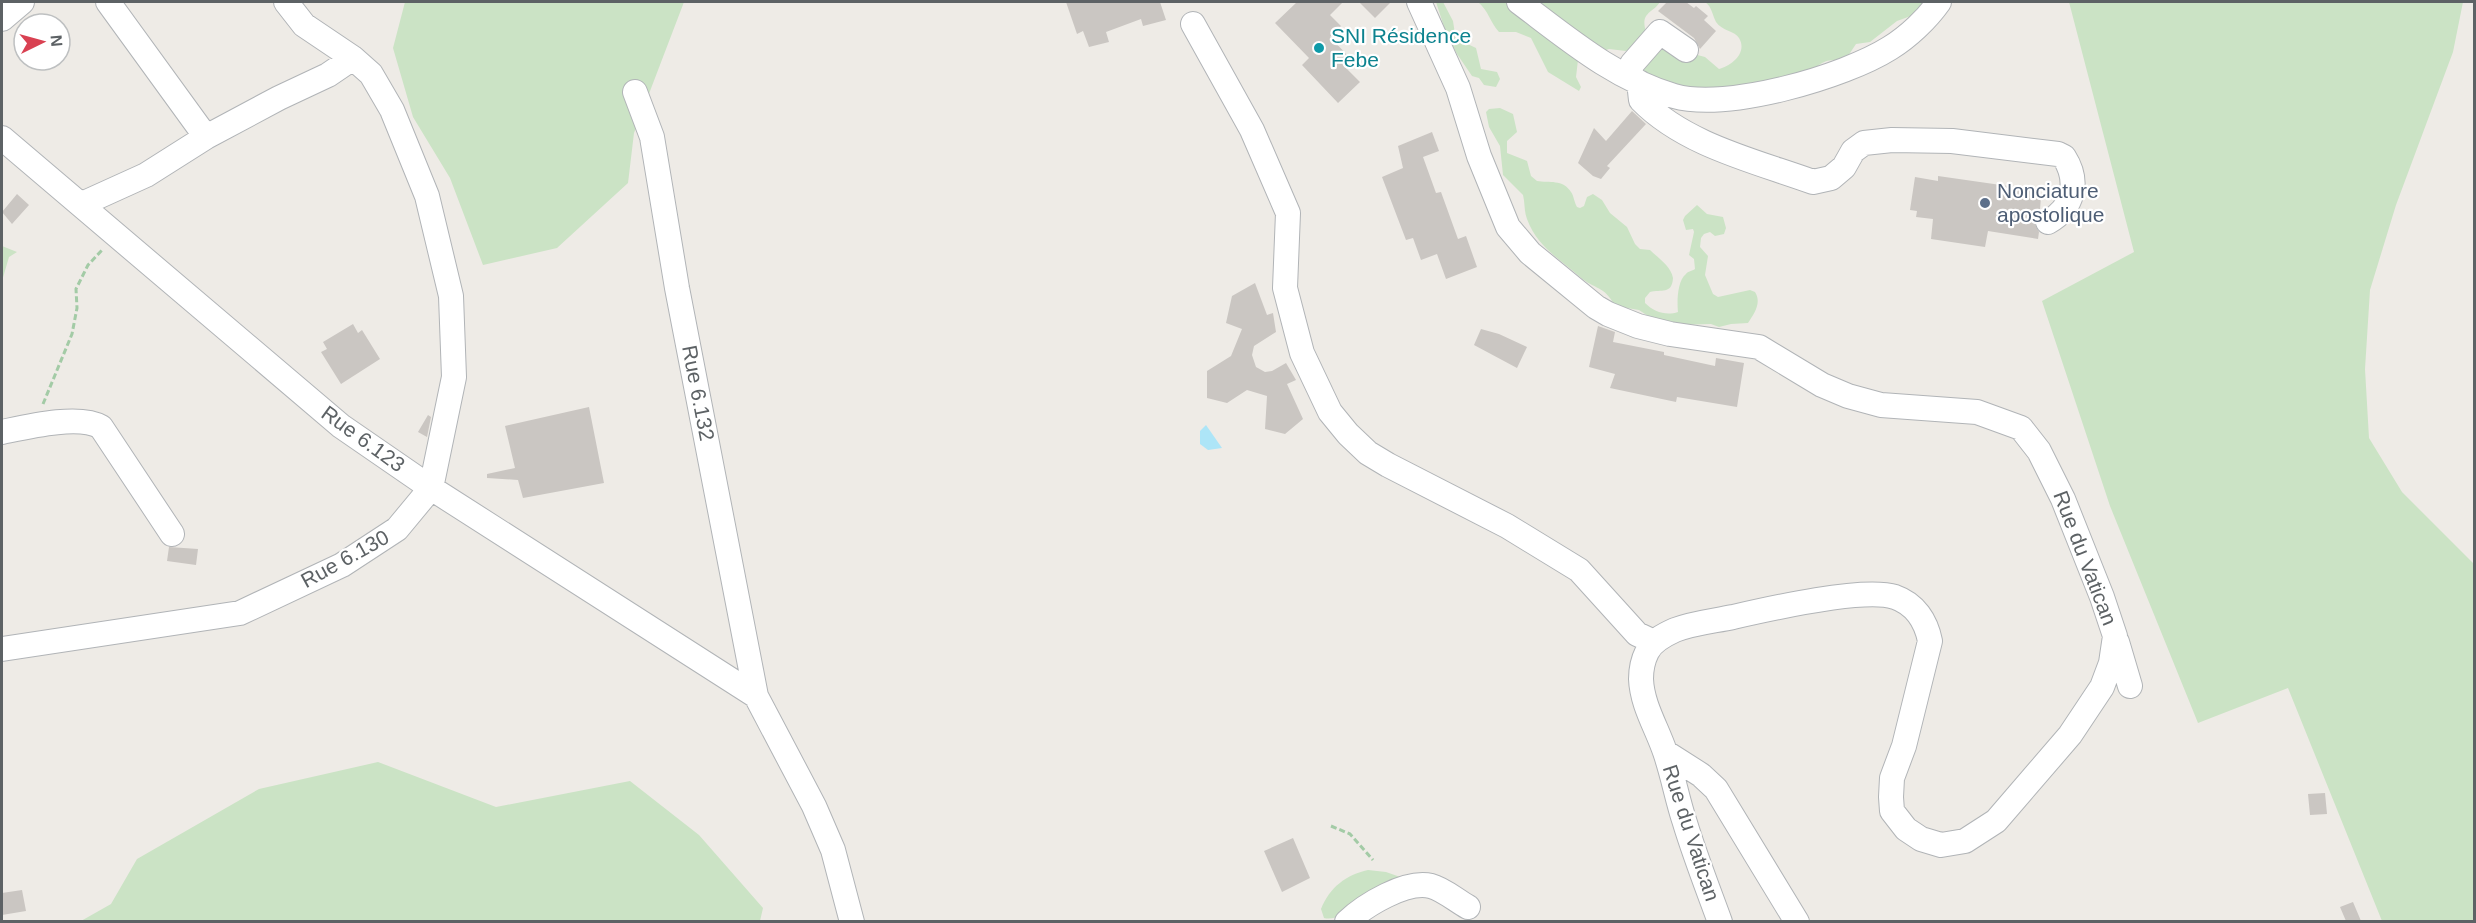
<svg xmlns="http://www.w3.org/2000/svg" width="2476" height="923" font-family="Helvetica,sans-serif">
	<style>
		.green { fill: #cbe3c5 }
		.water { fill: #ade5f7 }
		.building { fill: #cac6c2 }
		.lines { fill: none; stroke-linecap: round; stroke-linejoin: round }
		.minor-casing { stroke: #b1b4b7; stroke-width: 26 }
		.path { stroke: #a3cba6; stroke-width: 3; stroke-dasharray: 6 3; stroke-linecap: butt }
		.minor { stroke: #fff; stroke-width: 24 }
		.culture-dot { fill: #0f9aa8; stroke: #fff; stroke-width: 2 }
		.service-dot { fill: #5c6f8a; stroke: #fff; stroke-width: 2 }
		.labels { text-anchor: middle; stroke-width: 4.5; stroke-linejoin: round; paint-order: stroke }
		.culture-label { font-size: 21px; fill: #0d838f; stroke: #fff; text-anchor: start }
		.service-label { font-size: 21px; fill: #4e5e75; stroke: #fff; text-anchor: start }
		.street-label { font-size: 21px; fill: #5d6265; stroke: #fff }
	</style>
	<rect width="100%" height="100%" fill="#eeebe6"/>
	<path class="green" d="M405,2h279l-50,131 -6,50 -71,65 -74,17 -33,-87 -37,-61 -20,-69z
		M1436,2h7l10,19 2,13 4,6 17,8 5,21 16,3 3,7 -4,8 -12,-2 -5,-7 -7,-2 -15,-22 -11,-21z
		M1478,2h182c-8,12 -20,10 -14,30l-6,10 -14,9 -17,-2 -31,11 -2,17 5,10 -2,4 -31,-19 -17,-34 -15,-6h-17c-9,-10 -11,-22 -21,-30z
		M1705,2h227l-13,11 -22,8 -27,21 -14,2 -10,15c-13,2 -21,-1 -30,9l-100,35 -76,-30 20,-28 45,12 14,12c12,-3 29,-16 20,-31 -4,-7 -17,-7 -23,-16 -4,-8 -4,-15 -11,-20z
		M2069,2h394l-10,50 -57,153 -26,85 -5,79 4,69 33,54 72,72v357h-92l-94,-233 -90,35 -88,-217 -68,-205 92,-49z
		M1500,108l13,6 4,18 -10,9v12l20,8 4,15 6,5c12,2 26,-2 34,11 3,4 3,10 6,15l3,1 4,-2 3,-9 6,-3 9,6 8,13 17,14 8,17 5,5 10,1c8,8 21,16 23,28 -1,17 -12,11 -23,14l-5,6v5c9,9 21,13 33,9 -1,-9 -1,-31 8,-38 2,-3 6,-3 9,-5l-1,-10 -5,-4 5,-23 -1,-3 -7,1 -3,-10 2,-4 12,-11 10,9 16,3 3,11 -2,6 -9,2 -5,-4 -6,2 -3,4 -1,9 8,9 -3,19 8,19 5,3 32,-7 5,2c7,11 -1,22 -7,31l-17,1 -12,3 -8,-3 -36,1 -21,-5 -15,-10 -24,-4c-11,-21 -20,-16 -35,-29 -22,-20 -42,-29 -53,-58 -3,-7 -2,-17 -4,-24l-20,-20 -3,-29 -11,-19 -3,-15 3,-3z
		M2,246l15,6 -8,5 -7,24z
		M378,762l118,45 134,-26 69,54 64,73 -3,13h-679l30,-17 26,-45 122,-70z
		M1368,870l18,2 20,7c-9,1 -16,1 -23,5 -16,10 -40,39 -59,34l-3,-9c9,-22 25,-34 47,-39z"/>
	<path class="water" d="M1206,425l16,23 -14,2 -8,-6v-13z"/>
	<path class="building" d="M1066,2h94l6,18 -23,6 -2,-7 -35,13 3,10 -20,5 -6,-16 -6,3z
		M1297,2h46l-13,13 11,11 -11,11 22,23 -7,7 15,15 -22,21 -36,-38 7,-7 -34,-35z
		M1359,2h32l-16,16z
		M1667,2h19l8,6 2,-2 12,10 -4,4 12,11 -16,18 -6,-11 -36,-27z
		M1632,111l14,13 -39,42 3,2 -9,11 -8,-3 -15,-13 16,-35 12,13z
		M1432,132l7,19 -16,6 13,36 5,-1 17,47 8,-3 11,31 -31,12 -9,-25 -16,6 -8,-22 -7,2 -24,-63 21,-9 -5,-22z
		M1938,176l98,14v5l5,1 -1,14 -4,5 -2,7 5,10 -1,7 -50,-8 -3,16 -54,-8 2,-20 -17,-2 1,-6 -7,-1 5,-33 23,4z
		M17,194l12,11 -17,19 -10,-12z
		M1255,283l12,32 6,-2 3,19 -22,14 -2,9 4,12 9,5 7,-1 14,-8 10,17 -9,4 16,35 -18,15 -20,-5 2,-33 -20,-6 -20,13 -20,-5v-27l24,-15 11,-27 -16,-6 6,-27z
		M353,324l5,9 4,-3 18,29 -39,25 -20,-32 6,-3 -4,-7z
		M1598,326l17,6 -2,10 51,10v3l51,11 1,-8 28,5 -7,44 -60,-10 -1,5 -66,-14 5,-14 -26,-7z
		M1481,329l18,5 28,13 -10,21 -43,-23z
		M589,407l15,76 -81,15 -5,-18 -31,-2v-4l28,-6 -10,-42z
		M428,415l3,2 -4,20 -9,-5z
		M169,547l29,2 -2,16 -29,-4z
		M2325,793l2,21 -17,1 -2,-21z
		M1293,838l17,40 -28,14 -18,-41z
		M22,890l4,21 -24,4v-22z
		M2353,902l8,19h-15l-6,-14z"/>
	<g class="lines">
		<g class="minor-casing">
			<path id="minor" d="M108,2l98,135
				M1419,2l39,86 21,68 29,71 22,26 66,54 12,7 30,12 32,8 89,13 63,38 26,11 33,9 96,7 44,16 18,23 24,48 39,98 13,39 -4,27 -9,24 -32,48 -74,86 -31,20 -24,4 -20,-6 -15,-10 -14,-18 -1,-14 1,-19 12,-32 26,-105c-4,-20 -15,-37 -35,-44 -32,-10 -127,12 -162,20 -19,4 -40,6 -58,13 -11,5 -23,11 -28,22 -4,8 -6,18 -6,27 1,26 16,49 24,73 8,23 12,47 20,71 10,33 23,66 35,99
				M1519,2c48,36 96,77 155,94 53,15 170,-19 216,-48 18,-11 37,-29 49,-46
				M2,19l20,-17
				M1193,24l59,106 36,83 -3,75 17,65 28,59 18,22 20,19 20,12 119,61 72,44 58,64 17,8
				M1629,77l3,-13 28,-32 26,18
				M1639,82l2,18c44,45 114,61 172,82l18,-4 13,-11 9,-16 11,-8 28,-3 60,1 106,13 6,3c16,25 9,51 -16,65
				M635,92l17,45 25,151 79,408 58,110 19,44 19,72
				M2,138l339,288 90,62 325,208
				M82,204l64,-29 60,-38 73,-39 49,-23 25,-17
				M2,432c24,-5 77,-18 99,-5l71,107
				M2117,642l13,44
				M2,649l238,-36 102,-48 55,-36 34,-41 23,-111 -3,-81 -24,-100 -35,-86 -21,-36 -18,-16 -49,-33 -18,-23
				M1665,752l36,23 15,14 81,133
				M1347,922c18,-17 59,-42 84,-36 12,3 26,15 37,21"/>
		</g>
		<path class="path" d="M43,404l29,-70 5,-26 -1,-19 12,-24 15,-16
			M1331,826l19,8 23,26"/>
		<use href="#minor" class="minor"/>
	</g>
	<circle class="culture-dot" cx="1319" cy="48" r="6"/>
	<circle class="service-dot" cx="1985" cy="203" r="6"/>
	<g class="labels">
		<g class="culture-label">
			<text x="1331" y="43">SNI Résidence<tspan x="1331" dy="24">Febe</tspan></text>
		</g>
		<g class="service-label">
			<text x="1997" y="198">Nonciature<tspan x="1997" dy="24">apostolique</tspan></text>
		</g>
		<g class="street-label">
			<text transform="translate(698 393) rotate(79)" y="7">Rue 6.132</text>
			<text transform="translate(363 439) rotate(36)" y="7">Rue 6.123</text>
			<text transform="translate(2085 558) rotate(69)" y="7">Rue du Vatican</text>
			<text transform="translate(345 559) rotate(-29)" y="7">Rue 6.130</text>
			<text transform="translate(1691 833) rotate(72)" y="7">Rue du Vatican</text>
		</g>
	</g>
	<rect width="2476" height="923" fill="none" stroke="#5d6265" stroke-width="6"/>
	<g transform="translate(42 42) rotate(85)"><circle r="28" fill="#ffffff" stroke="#bec0c1" stroke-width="1.5"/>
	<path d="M0-4.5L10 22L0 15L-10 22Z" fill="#d94152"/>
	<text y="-9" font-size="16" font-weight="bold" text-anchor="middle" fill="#5d6265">N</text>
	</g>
</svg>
